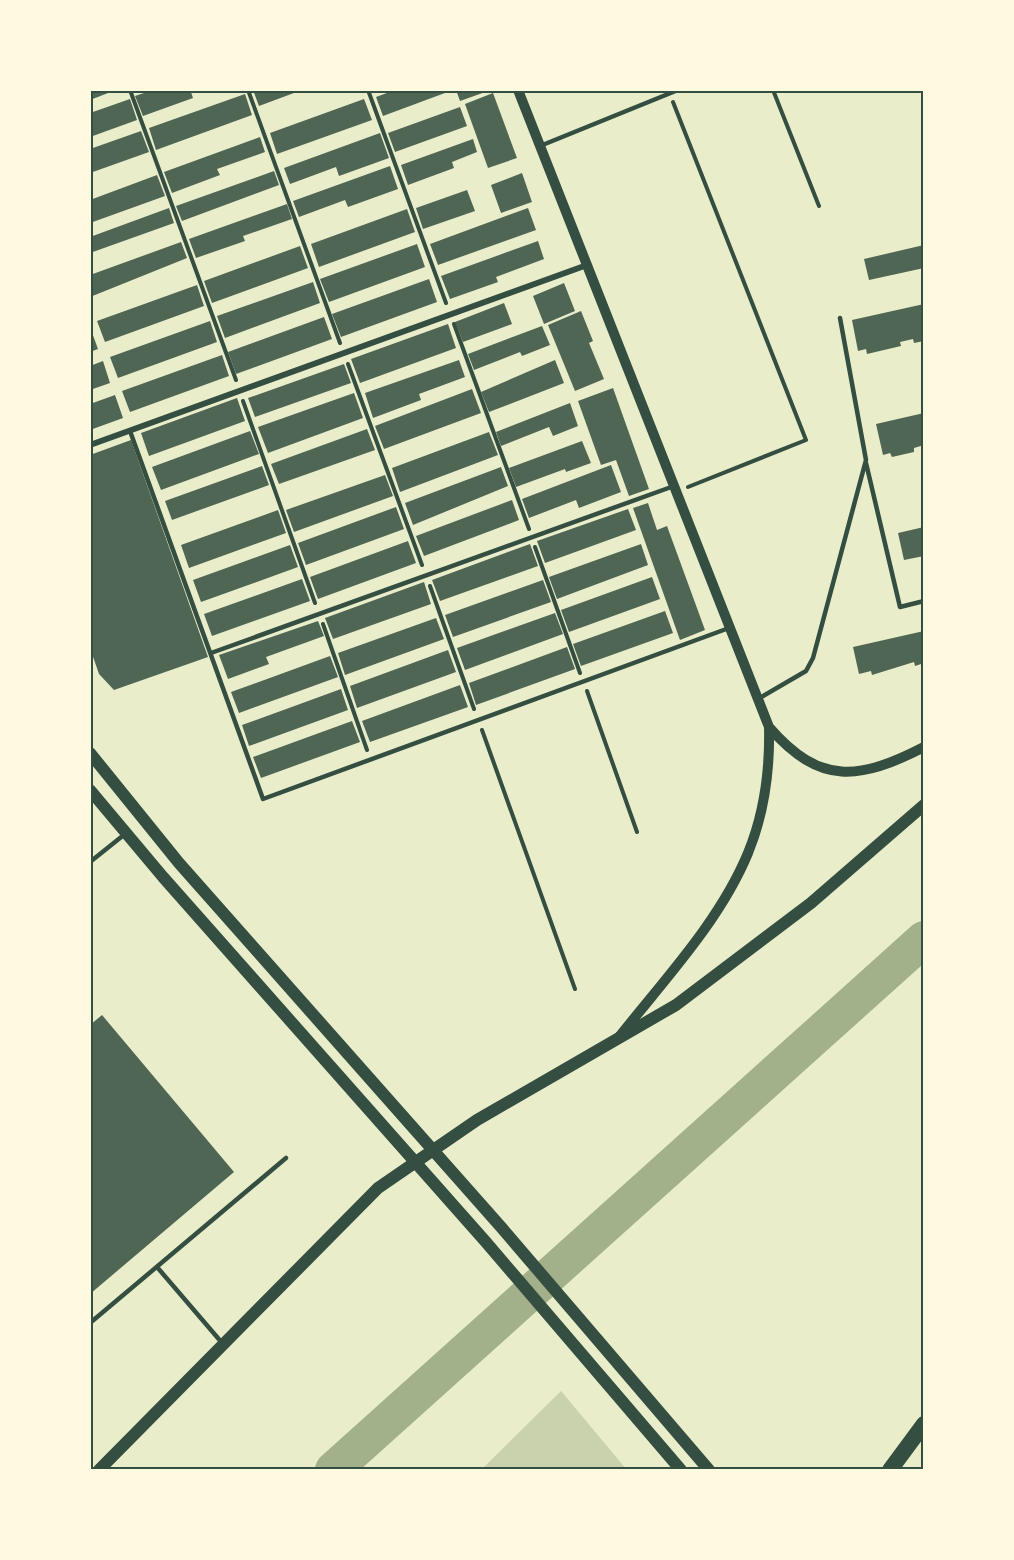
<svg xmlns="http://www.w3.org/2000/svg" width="1014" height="1560" font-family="'Fira Sans',sans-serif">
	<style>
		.green { fill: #cad2ad }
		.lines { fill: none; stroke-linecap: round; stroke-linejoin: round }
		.river { stroke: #a3b18a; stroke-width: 36 }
		.building { fill: #4f6655 }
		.path { stroke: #344e41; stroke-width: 4 }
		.service { stroke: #344e41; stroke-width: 4.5 }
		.minor { stroke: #344e41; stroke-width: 6 }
		.tertiary { stroke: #344e41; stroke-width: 10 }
		.secondary { stroke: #344e41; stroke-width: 12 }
		.trunk { stroke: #344e41; stroke-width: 16 }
		.neatline { fill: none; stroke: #344e41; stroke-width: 2 }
	</style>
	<rect width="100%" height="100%" fill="#e9edc9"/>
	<path class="green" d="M561,1391l66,79h-146z"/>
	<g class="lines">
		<path class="river" d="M333,1470l591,-531"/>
	</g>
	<path class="building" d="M90,90h26l-26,10z
		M153,90h42l-4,2 2,6 -50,18 -8,-20z
		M253,90h49l-43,16z
		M395,90h58l-70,26 -7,-19z
		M456,90h35l-31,11z
		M493,93l24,65 -29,10 -23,-64z
		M245,94l7,21 -96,35 -7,-22z
		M130,99l7,21 -47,17v-24z
		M364,99l8,21 -95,34 -7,-21z
		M460,107l7,19 -72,26 -7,-19z
		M141,131l8,21 -59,21v-24z
		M380,133l9,25 -50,18 -3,-9 -46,17 -6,-16z
		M260,137l5,15 -48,17 3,6 -48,18 -8,-21z
		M473,139l4,13 -25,10 2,6 -46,17 -7,-20z
		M390,166l8,23 -50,18 -3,-7 -46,17 -6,-16z
		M274,171l5,14 -97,36 -6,-15z
		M522,173l10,29 -31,11 -10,-28z
		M157,175l8,21 -75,27v-23z
		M467,190l8,21 -52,18 -7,-21z
		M287,204l5,15 -49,17 2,5 -49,17 -7,-19z
		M169,208l5,15 -84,30v-16z
		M528,208l8,22 -98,35 -8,-21z
		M407,209l8,23 -96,35 -8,-23z
		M538,241l6,18 -48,18 2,5 -48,17 -9,-23z
		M181,242l6,16 -97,39v-22z
		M417,244l8,23 -96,35 -9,-23z
		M924,245v23l-55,12 -5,-21z
		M300,246l8,22 -96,35 -8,-22z
		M429,279l8,23 -96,35 -9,-23z
		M313,282l7,21 -95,35 -8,-22z
		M564,283l11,28 -31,13 -11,-28z
		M197,285l7,21 -99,36 -8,-21z
		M504,303l8,21 -49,18 -8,-20z
		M924,304v37l-10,2 -1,-4 -13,3 1,4 -34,8 -1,-5 -8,2 -6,-31z
		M581,311l12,30 -4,2 15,36 -29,12 -27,-66z
		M324,317l8,22 -96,35 -8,-22z
		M210,321l7,21 -99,36 -8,-21z
		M448,324l8,24 -96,35 -9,-24z
		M542,326l8,19 -28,11 -2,-4 -46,18 -6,-16z
		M90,327l8,22 -8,3z
		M222,355l7,21 -99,36 -8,-21z
		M459,360l6,17 -46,17 2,6 -48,18 -8,-25z
		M555,360l9,23 -75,29 -8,-20z
		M103,361l7,22 -20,7v-24z
		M344,364l7,19 -96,34 -7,-19z
		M613,388l36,101 -20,7 -13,-36 -15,5 -23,-64z
		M472,389l9,24 -97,36 -9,-23z
		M354,393l9,25 -95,35 -10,-26z
		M115,395l8,23 -33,12v-26z
		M237,398l8,23 -96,35 -8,-23z
		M570,403l8,23 -25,10 -4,-9 -48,19 -5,-14z
		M924,413v32l-10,3v4l-22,5 -2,-4 -7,2 -7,-31z
		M367,429l8,21 -96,34 -8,-20z
		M250,431l9,23 -98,36 -9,-23z
		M489,432l9,23 -98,37 -8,-24z
		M131,440l77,217 -94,33 -15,-16 -9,-26v-193z
		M582,441l9,22 -25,9 -1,-3 -49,18 -7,-19z
		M611,465l10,27 -42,16 -3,-8 -47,18 -7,-19z
		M262,466l7,19 -97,35 -7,-19z
		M501,467l7,19 -95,39 -8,-22z
		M385,475l8,21 -99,36 -8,-22z
		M512,500l7,20 -95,36 -8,-20z
		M648,503l9,27 10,-4 38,104 -25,10 -47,-132z
		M396,507l8,22 -98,36 -8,-22z
		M628,509l8,21 -91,33 -8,-22z
		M278,510l8,23 -97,35 -8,-23z
		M924,527v29l-20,4 -6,-27z
		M408,541l8,22 -98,36 -8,-22z
		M530,544l8,22 -98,35 -8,-21z
		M641,544l7,21 -91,34 -8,-22z
		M290,545l8,22 -97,35 -8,-22z
		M652,577l8,22 -91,33 -8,-22z
		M302,579l8,22 -98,35 -8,-22z
		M543,580l8,22 -98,35 -8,-22z
		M424,582l7,22 -98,35 -8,-21z
		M665,611l8,22 -92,33 -8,-22z
		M555,613l8,21 -98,36 -8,-22z
		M436,618l8,21 -99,36 -7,-22z
		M318,621l6,15 -58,21 3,7 -41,15 -9,-24z
		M924,631v32l-9,3 -1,-4 -42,13 -1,-4 -12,3 -6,-27z
		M567,647l8,22 -99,36 -7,-22z
		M448,650l8,22 -99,36 -7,-22z
		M330,656l8,21 -99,36 -8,-21z
		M460,685l8,22 -98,35 -8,-21z
		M341,689l7,21 -99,36 -7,-21z
		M352,721l8,21 -99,36 -8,-21z
		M102,1015l132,157 -144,122v-269z"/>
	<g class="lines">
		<path class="path" d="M130,90l106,290
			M248,90l92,253
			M368,90l78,213
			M773,90l46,116
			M673,102l133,338 -118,47
			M454,324l75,205
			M348,364l74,201
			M243,401l72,202
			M535,547l45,126
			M430,586l44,123
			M323,624l44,126
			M587,691l50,141
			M482,730l93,259"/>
		<path class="service" d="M540,146l138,-56
			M130,431l133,368 466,-171
			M866,463l34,144 24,-6
			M211,653l463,-167
			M758,699l48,-28 7,-13 53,-198 -26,-142
			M90,862l35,-28
			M157,1267l66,77
			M90,1323l196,-165"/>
		<path class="minor" d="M90,445l497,-180"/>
		<path class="tertiary" d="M518,90l251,637c51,59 91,53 155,20
			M619,1037c45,-57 101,-116 129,-184 16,-39 22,-83 21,-126"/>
		<path class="secondary" d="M90,753l89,110 322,364 208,243
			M90,790l73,87 322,364 196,229
			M99,1470l279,-282 99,-68 199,-115 135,-102 113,-98"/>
		<path class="trunk" d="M890,1470l34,-46"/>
	</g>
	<rect width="1014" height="1560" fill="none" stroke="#fefae0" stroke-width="183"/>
	<rect x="92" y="92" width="830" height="1376" class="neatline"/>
</svg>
